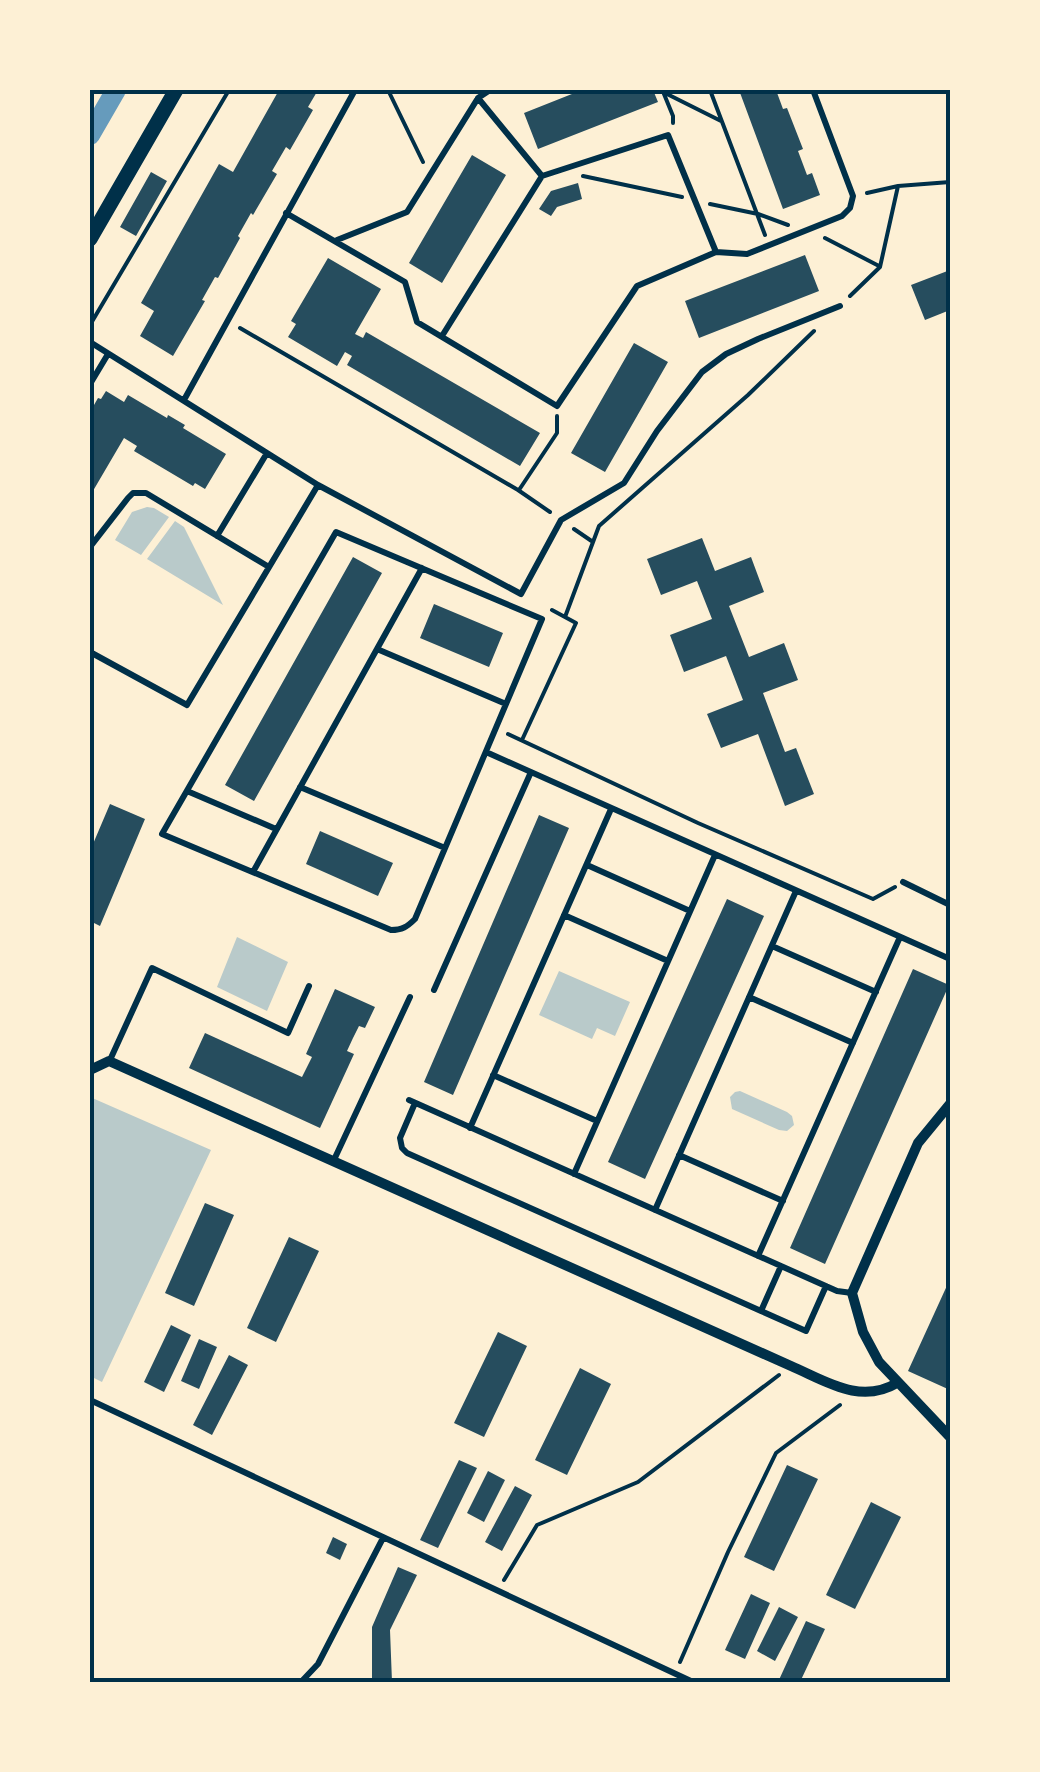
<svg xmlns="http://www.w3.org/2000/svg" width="1040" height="1772" font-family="Arial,sans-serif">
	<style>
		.green { fill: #b9caca }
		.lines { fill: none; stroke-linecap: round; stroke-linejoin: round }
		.canal { stroke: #669bbc; stroke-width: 20 }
		.building { fill: #264d5e }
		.path { stroke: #003049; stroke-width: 4 }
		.service { stroke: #003049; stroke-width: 6 }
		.minor { stroke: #003049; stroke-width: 10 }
		.tertiary { stroke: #003049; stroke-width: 15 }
		.neatline { fill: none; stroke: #003049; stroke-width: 4 }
	</style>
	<rect width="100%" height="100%" fill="#fdf0d5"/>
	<path class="green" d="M147,507l7,1 15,9 -28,38 -26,-15 17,-28z
		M175,521l9,6 39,78 -76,-46z
		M237,937l51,25 -21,49 -50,-24z
		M559,971l71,31 -15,34 -18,-8 -5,11 -53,-24z
		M740,1091l47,21 5,4 2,9 -7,6 -8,-1 -47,-21 -2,-12 5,-5z
		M90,1097l121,53 -109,232 -12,-6z"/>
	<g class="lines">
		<path class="canal" d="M90,135l26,-45"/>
	</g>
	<path class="building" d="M279,90h39l-10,17 5,3 -23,40 -4,-3 -14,24 5,3 -24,41 -2,-2 -13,23 2,2 -22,40 -3,-1 -13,23 3,1 -32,55 -33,-20 14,-25 -13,-8 78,-139 14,8z
		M582,90h71l5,12 -120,47 -14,-36z
		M739,90h37l7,19 4,-1 16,41 -5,2 9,24 5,-2 8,22 -37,14z
		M472,155l34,20 -64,108 -33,-20z
		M151,172l16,9 -31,55 -16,-9z
		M578,183l4,16 -25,8 -6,9 -12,-7 12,-18z
		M805,255l14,36 -120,47 -14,-37z
		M328,258l53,31 -26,45 8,4 3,-6 174,101 -20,33 -173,-101 5,-9 -7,-4 -8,14 -49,-29 8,-13 -5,-3z
		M950,270v40l-25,10 -14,-35z
		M634,343l34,19 -63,110 -34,-19z
		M106,391l18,11 4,-7 39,23 1,-3 17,10 -2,3 43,26 -21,35 -10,-6 -2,3 -59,-35 3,-5 -13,-8 -34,58v-84l8,-14 3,1z
		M702,538l13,33 36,-14 13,35 -35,14 20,51 35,-14 14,37 -35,13 22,59 11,-4 18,46 -29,12 -27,-72 -37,14 -14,-34 36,-14 -17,-44 -42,16 -14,-37 42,-16 -15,-38 -36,14 -14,-36z
		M353,557l29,16 -128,228 -29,-16z
		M434,604l69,29 -14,34 -69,-29z
		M110,804l35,15 -45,107 -10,-5v-70z
		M539,815l30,13 -116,267 -29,-13z
		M320,831l73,32 -15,33 -72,-32z
		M727,899l37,17 -119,263 -37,-17z
		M913,969l36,16 -124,279 -35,-16z
		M335,989l40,18 -10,21 -6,-2 -6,12 -6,13 7,3 -34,74 -131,-60 16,-35 97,44 10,-20 -6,-3z
		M205,1203l29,12 -40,91 -29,-13z
		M289,1237l30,14 -43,91 -29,-14z
		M950,1279v111l-42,-19z
		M171,1325l20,10 -27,57 -20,-10z
		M498,1332l29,14 -43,91 -30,-14z
		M199,1339l18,8 -18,42 -18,-8z
		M229,1355l19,10 -36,70 -19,-10z
		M580,1368l31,16 -44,91 -32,-15z
		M459,1460l18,8 -39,80 -18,-8z
		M787,1465l31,14 -44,92 -30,-14z
		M488,1471l17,9 -21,42 -17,-9z
		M515,1486l17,9 -30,56 -17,-9z
		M871,1502l30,15 -46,92 -29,-14z
		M333,1537l14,7 -7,16 -14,-7z
		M398,1567l19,8 -27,55 2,52h-20v-55z
		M751,1594l19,9 -25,56 -20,-9z
		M779,1607l19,10 -23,44 -18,-10z
		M806,1621l19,8 -25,53h-22z"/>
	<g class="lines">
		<path class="path" d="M388,90l35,72
			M710,90l55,145
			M663,92l58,29
			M664,94l9,22v7
			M583,176l99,21
			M867,193l31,-7 52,-4
			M710,204l48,10 30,11
			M825,238l54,28
			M850,296l30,-29 18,-81
			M90,325l139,-235
			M240,328l278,162 32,22
			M519,490l38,-57v-17
			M574,529l19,13
			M565,617l34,-91 149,-131 66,-64
			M508,734l190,89 175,76 22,-12
			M522,740l54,-117 -24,-13
			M504,1580l33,-55 101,-43 141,-107
			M680,1662l48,-110 48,-99 64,-48"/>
		<path class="service" d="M286,213l119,69 12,40 140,84 80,-120 79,-34 -48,-117 -126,41 -64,-78
			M337,240l70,-28 71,-114 12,-8
			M716,252l31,2 95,-38 8,-8 3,-12 -40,-106
			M442,336l100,-160
			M90,342l228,143 203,109 40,-74 63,-37 33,-52 45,-59 24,-18 32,-15 82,-33
			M90,384l18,-30
			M184,400l171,-310
			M336,532l206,87 -127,300c-8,8 -13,11 -24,11l-229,-96z
			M217,536l50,-83
			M90,547l38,-49 5,-5h13l123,74
			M377,649l129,55
			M90,652l97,53 131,-220
			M486,752l464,207
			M300,787l145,61
			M187,791l89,38
			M587,865l103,46
			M253,872l169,-304
			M903,882l47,23
			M564,915l104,46
			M772,946l104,46
			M434,990l97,-218
			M749,997l104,46
			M110,1060l42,-92 136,65 21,-47
			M493,1075l104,46
			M409,1100l428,191 15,2
			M415,1103l-15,35 2,10 5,5 354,158 45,20 20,-45
			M470,1128l141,-319
			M679,1155l104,46
			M333,1162l77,-165
			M574,1174l141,-319
			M655,1210l141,-319
			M758,1256l142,-319
			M761,1311l20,-45
			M90,1400l603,282
			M301,1682l17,-18 65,-126"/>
		<path class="minor" d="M90,1070l19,-9 682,305c35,15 69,39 106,17
			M950,1104l-32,39 -66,150 11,39 16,30 71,75"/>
		<path class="tertiary" d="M90,239l86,-149"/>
	</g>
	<rect width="1040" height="1772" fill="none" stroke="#fdf0d5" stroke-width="185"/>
	<rect x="92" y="92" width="856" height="1588" class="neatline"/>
</svg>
